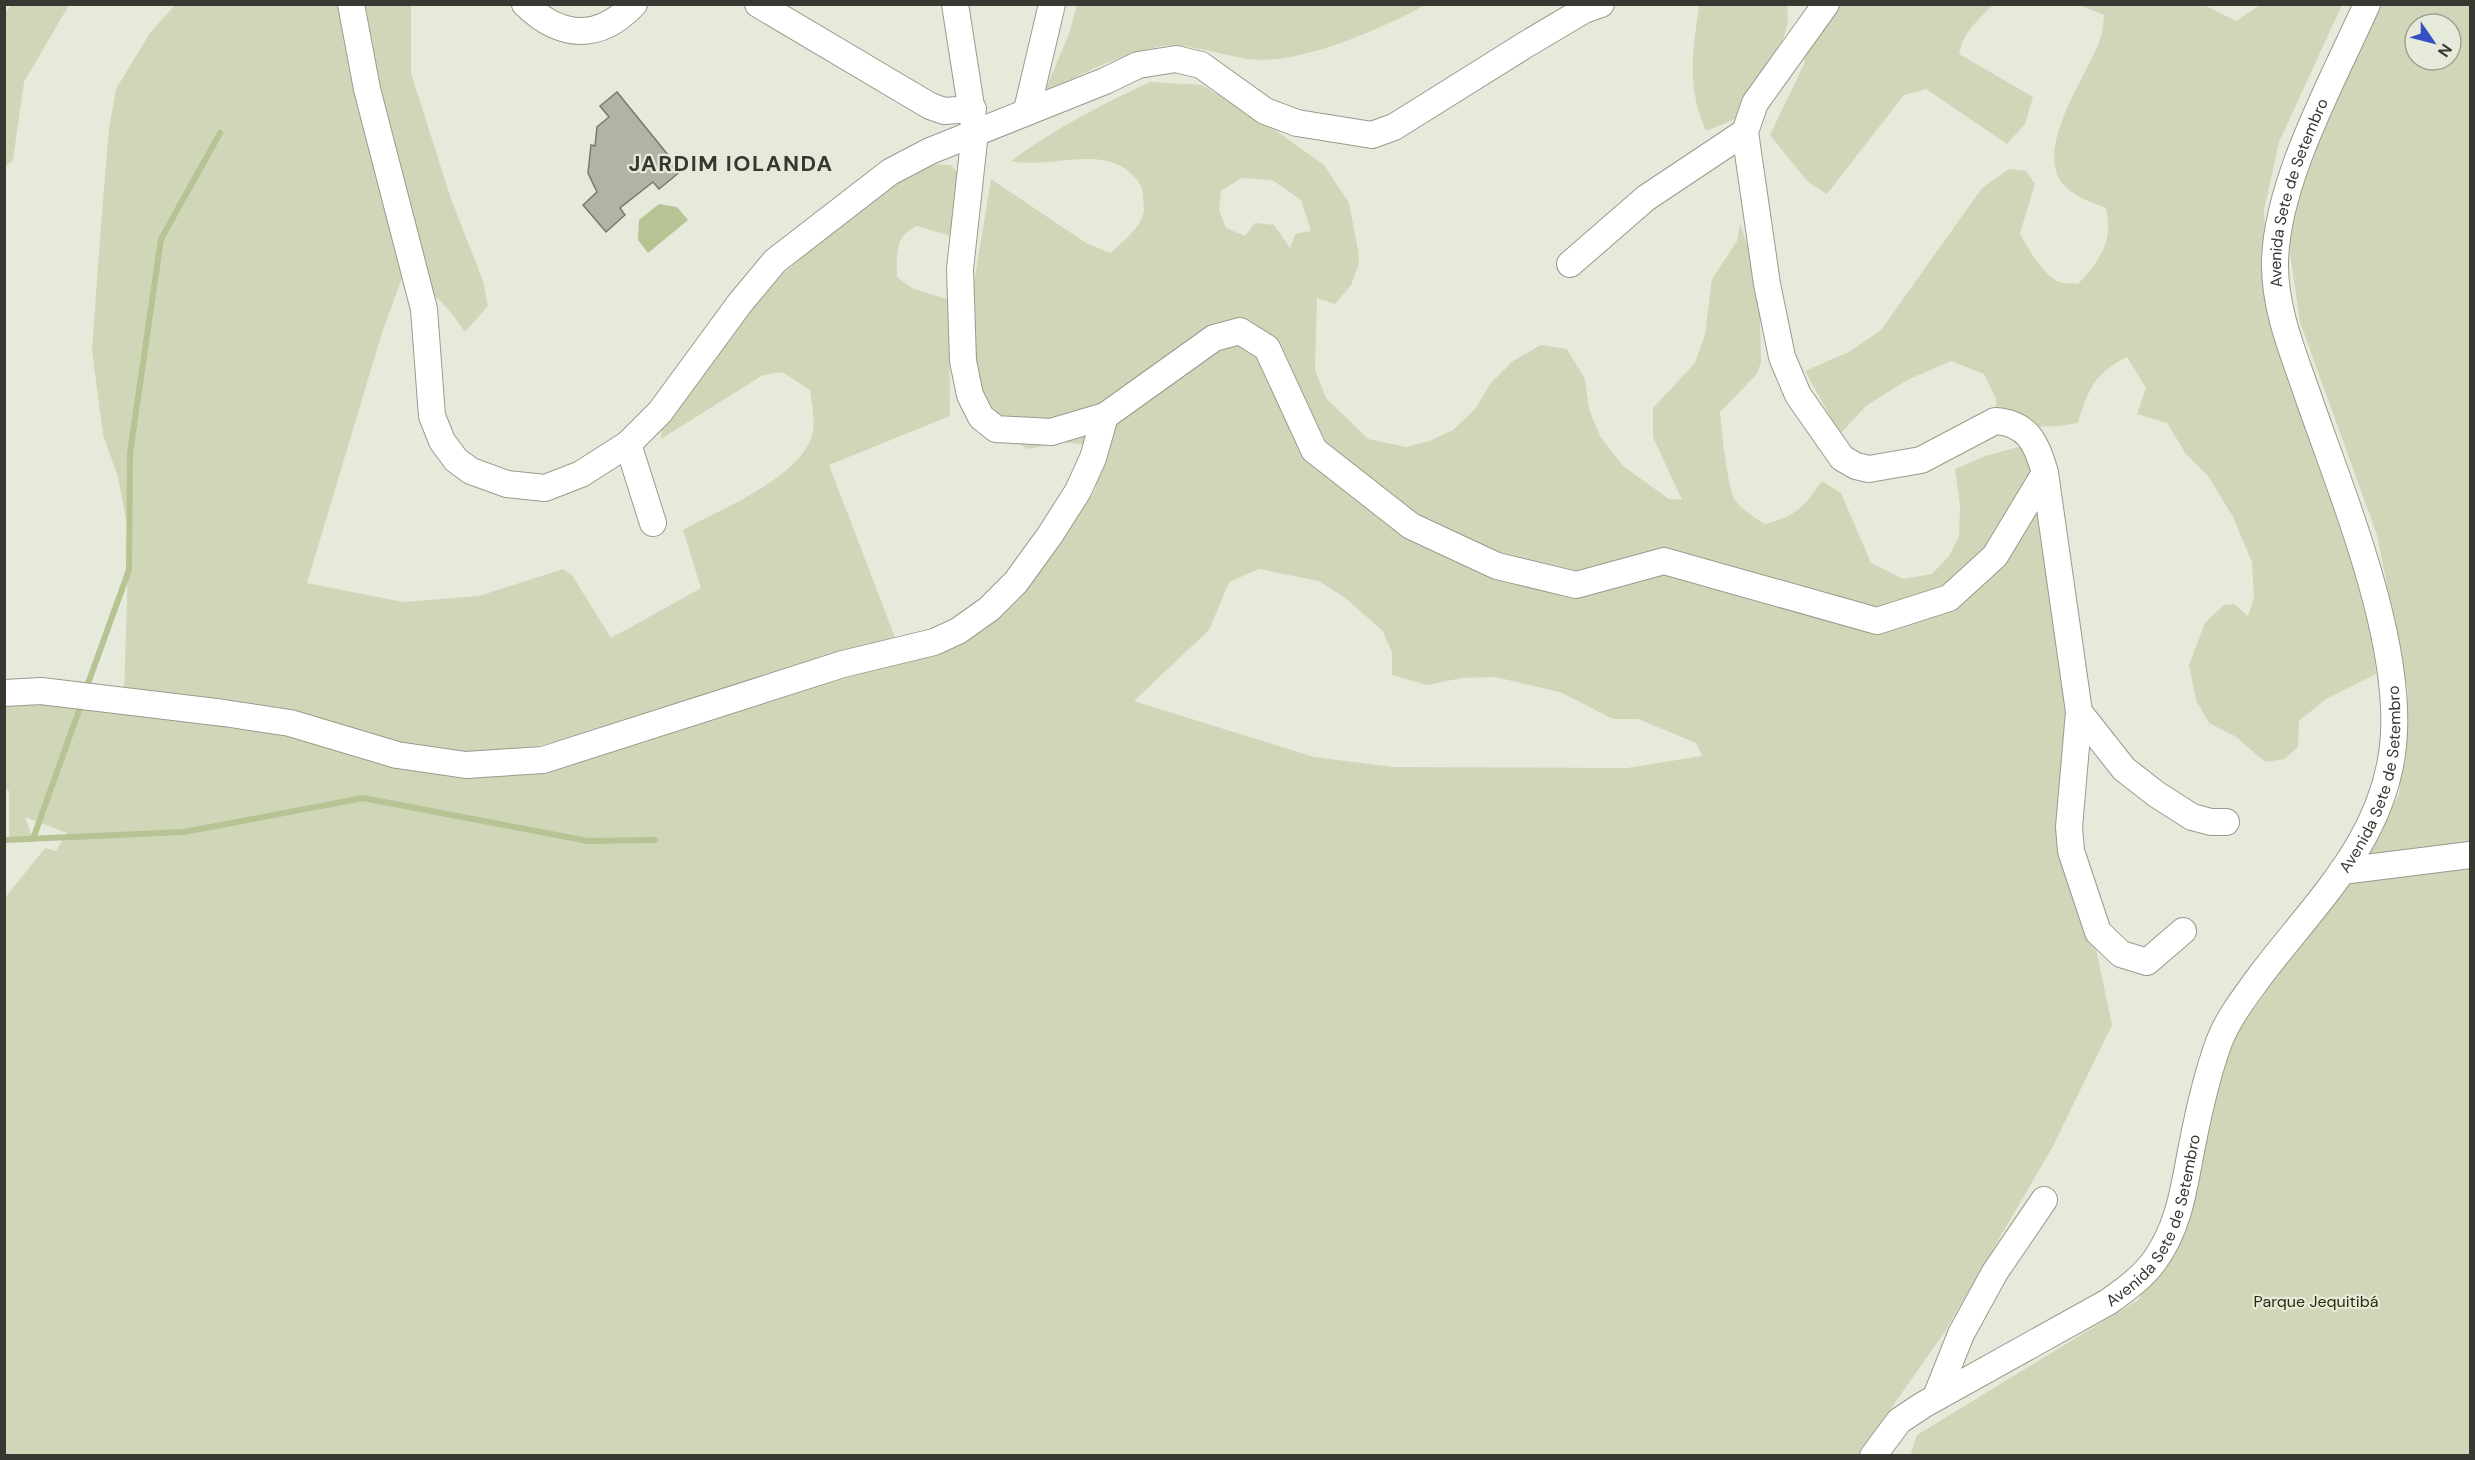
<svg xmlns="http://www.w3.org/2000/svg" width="2475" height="1460" font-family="'DM Sans',sans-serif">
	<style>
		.green { fill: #d0d7b8; fill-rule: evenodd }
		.water { fill: #b8c393 }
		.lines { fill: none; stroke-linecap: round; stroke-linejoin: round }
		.stream { stroke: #b8c393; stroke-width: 6 }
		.building { fill: #b0b4a5; stroke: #777b6d; stroke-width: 1.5 }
		.minor-casing { stroke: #989b8d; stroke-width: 28 }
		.minor { stroke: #fff; stroke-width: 26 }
		.labels { text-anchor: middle; stroke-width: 4.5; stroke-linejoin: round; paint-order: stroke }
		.street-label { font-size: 16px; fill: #373832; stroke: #e6eadb }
		.park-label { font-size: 16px; fill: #272d07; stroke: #e6eadb }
		.district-label { font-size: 22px; font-weight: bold; letter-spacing: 1.5px; fill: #373832; stroke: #e6eadb }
	</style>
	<rect width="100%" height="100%" fill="#e6eadb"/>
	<path class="green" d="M11,5h58l-45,77 -11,78 -8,7 -1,-152z
		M175,5h236v68l39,123 33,85 5,25 -23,26c-16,-23 -34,-48 -64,-52l-20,56 -74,247 96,19 76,-6 84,-27 9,6 39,63 90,-50 -18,-58c38,-21 109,-49 127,-89 7,-14 2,-36 0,-51l-28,-18 -19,3 -102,64 1,-12 75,-103 47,-51 85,-71 56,-38 26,1 14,16 -8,57 -40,-12c-23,10 -20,29 -20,51l15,11 37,12 1,116 -121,49 67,175 -285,87 -89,23 -97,3 -116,-35 -81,-18 -104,-6 5,-159 -11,-58 -15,-42 -11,-85 9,-125 8,-97 7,-39 34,-56z
		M1077,5h348c-44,24 -126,61 -177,54 -22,-3 -65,-17 -86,-13 -43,8 -80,28 -118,47l25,-59z
		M1699,5h88l1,15 -8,34 -40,63 -34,14c-20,-46 -13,-79 -7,-126z
		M1814,5h179c-16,16 -29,26 -34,49l74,43 -8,27 -18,20 -81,-55 -22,6 -77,99 -19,-12 -38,-47 34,-71z
		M2079,5h125l32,16 24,-16h82l-63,137 -15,68 3,62 68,222 38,139 3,41 -50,25 -27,22 -1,26 -13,12 -20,3 -30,-26 -26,-13 -13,-23 -7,-35 16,-42 19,-18 10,-1 14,12 6,-18 -2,-36 -19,-45 -25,-41 -22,-22 -19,-31 -30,-9 9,-26 -19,-31c-32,16 -39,32 -49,66l-19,3 -63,2v-29l-12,-25 -33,-13 -44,19 -41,26 -26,28 -35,-63 44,-19 32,-22 101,-142 27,-19 17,2 9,13 -15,49c7,15 23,41 39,49 5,2 14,1 19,2 23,-25 35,-42 28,-76 -15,-6 -34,-12 -44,-25 -28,-38 27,-109 39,-146 2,-7 2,-15 3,-22z
		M2379,5h91v1450l-560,1 7,-21 221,-135 52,-88 31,-159 122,-165 56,-93 9,-103 -31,-157 -77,-213 -12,-82 18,-86zM2415,24h36v36h-36z
		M1150,82l52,3 65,39 57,41 25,38 9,47 1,14 -8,21 -16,19 -18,-6 -2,72 11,28 42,41 38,8 23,-6 24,-11 23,-22 14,-24 23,-23 28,-16 26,4 18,30 4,30 11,27 23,30 46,33 13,1 -29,-63v-29l42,-45 10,-28 7,-56 25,-38 3,-17 19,54 2,84 -4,12 -37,38c1,15 8,78 15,88 7,10 20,18 30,24 31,-8 39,-17 57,-43l19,12 30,70 32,16 29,-5 17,-18 10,-20 1,-30 -5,-37 30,-13 33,-9 25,6 27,242 -8,149 33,100 17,81 -60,123 -108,185 -86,122h-1853l-1,-556 41,-51 11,3 11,-18 -42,-16 8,22 -24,1v-49l-5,-4 1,-83 57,1 180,20 244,50 442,-119 85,-59 82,-106 6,-33 -11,-13 -28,-3 -34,7 -25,-15 -20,-29 -14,-49 3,-61 19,-116 95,64 25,10c10,-10 28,-24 32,-38 2,-5 0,-13 0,-19 0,-7 -2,-10 -6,-16 -29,-39 -87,-10 -126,-19 43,-32 90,-56 139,-79zM1241,178l31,2 29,20 10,31 -16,3 -5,14 -16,-23 -19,-2 -10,13 -19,-8 -7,-18 2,-19zM1259,569l60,12 25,16 38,33 10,22v23l35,10 35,-7 33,-1 65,15 53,27h25l58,24 6,13 -75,12 -234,-1 -79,-10 -180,-56 75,-71 20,-48z"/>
	<path class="water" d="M659,204l18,3 11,13 -40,33 -10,-13 1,-20z"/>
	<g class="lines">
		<path class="stream" d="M86,689l43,-119 1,-117 31,-214 59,-106
			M33,839l49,-137
			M4,840l180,-8 179,-34 225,43 67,-1"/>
	</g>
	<path class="building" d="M617,92l64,79 -22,18 -6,-7 -33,26 5,7 -19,17 -23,-27 14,-13 -9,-19 3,-28 4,1 2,-19 12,-10 -9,-11z"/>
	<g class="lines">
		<g class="minor-casing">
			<g id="minor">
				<path d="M351,4l16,85 57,220 8,107 10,25 14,19 15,11 36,13 38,4 36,-14 47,-30 32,-32 80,-109 35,-42 115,-89 40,-21 175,-70 33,-16 38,-6 25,6 64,46 32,12 75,12 22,-8 131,-82 59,-35 17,-6"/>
				<path d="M525,4c36,35 74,37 109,0"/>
				<path d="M758,4l172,102 14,5 29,-2"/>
				<path d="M955,4l20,128 -15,137 3,92 7,34 11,22 15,12 55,3 54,-16 109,-78 26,-7 27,17 47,102 97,76 86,40 79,19 88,-24 213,60 72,-23 46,-42 50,-83"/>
				<path d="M1826,4l-71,99 -10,29 22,152 15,73 16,38 44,63 14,8 13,3 52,-9 74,-39c33,2 42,23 50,52l34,239 45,57 32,25 36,23 19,5h15"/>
				<path d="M1027,110l25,-106"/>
				<path d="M1570,264l76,-66 99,-66"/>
				<path d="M628,444l25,79"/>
				<path d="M4,693l37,-2 183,22 66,10 107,32 69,10 77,-5 300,-96 91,-22 24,-11 31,-22 27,-27 34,-47 28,-44 15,-33 12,-42"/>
				<path d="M2079,712l-10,115 2,24 27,81 23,22 26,8 36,-31"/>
				<path d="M2342,871l128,-16"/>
				<path d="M1936,1397l25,-63 34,-62 49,-72"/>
				<path id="s1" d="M1873,1456l26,-35 24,-16 185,-103c17,-12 35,-25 47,-42 25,-35 29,-74 37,-114 6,-31 16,-74 27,-104 9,-24 26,-45 41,-66 55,-73 123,-135 133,-230 11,-102 -49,-247 -83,-344 -15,-45 -35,-89 -35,-137 0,-82 59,-186 92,-261"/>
			</g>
		</g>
		<use href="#minor" class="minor"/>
	</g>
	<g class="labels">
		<g class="street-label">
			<text dy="6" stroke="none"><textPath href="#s1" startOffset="1498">Avenida Sete de Setembro</textPath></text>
			<text dy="6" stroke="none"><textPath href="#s1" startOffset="886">Avenida Sete de Setembro</textPath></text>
			<text dy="6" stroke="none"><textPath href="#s1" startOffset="382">Avenida Sete de Setembro</textPath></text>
		</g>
		<g class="park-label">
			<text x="2316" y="1307">Parque Jequitibá</text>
		</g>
		<g class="district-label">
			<text x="731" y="171">JARDIM IOLANDA</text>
		</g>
	</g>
	<rect width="2475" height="1460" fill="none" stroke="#373832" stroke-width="12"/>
	<g transform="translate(2433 42) rotate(125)"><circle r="28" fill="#e6eadb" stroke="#a0a397" stroke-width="1.5"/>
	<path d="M0-4.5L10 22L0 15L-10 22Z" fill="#3450c1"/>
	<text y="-9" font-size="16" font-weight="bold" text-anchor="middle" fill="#373832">N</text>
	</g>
</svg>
